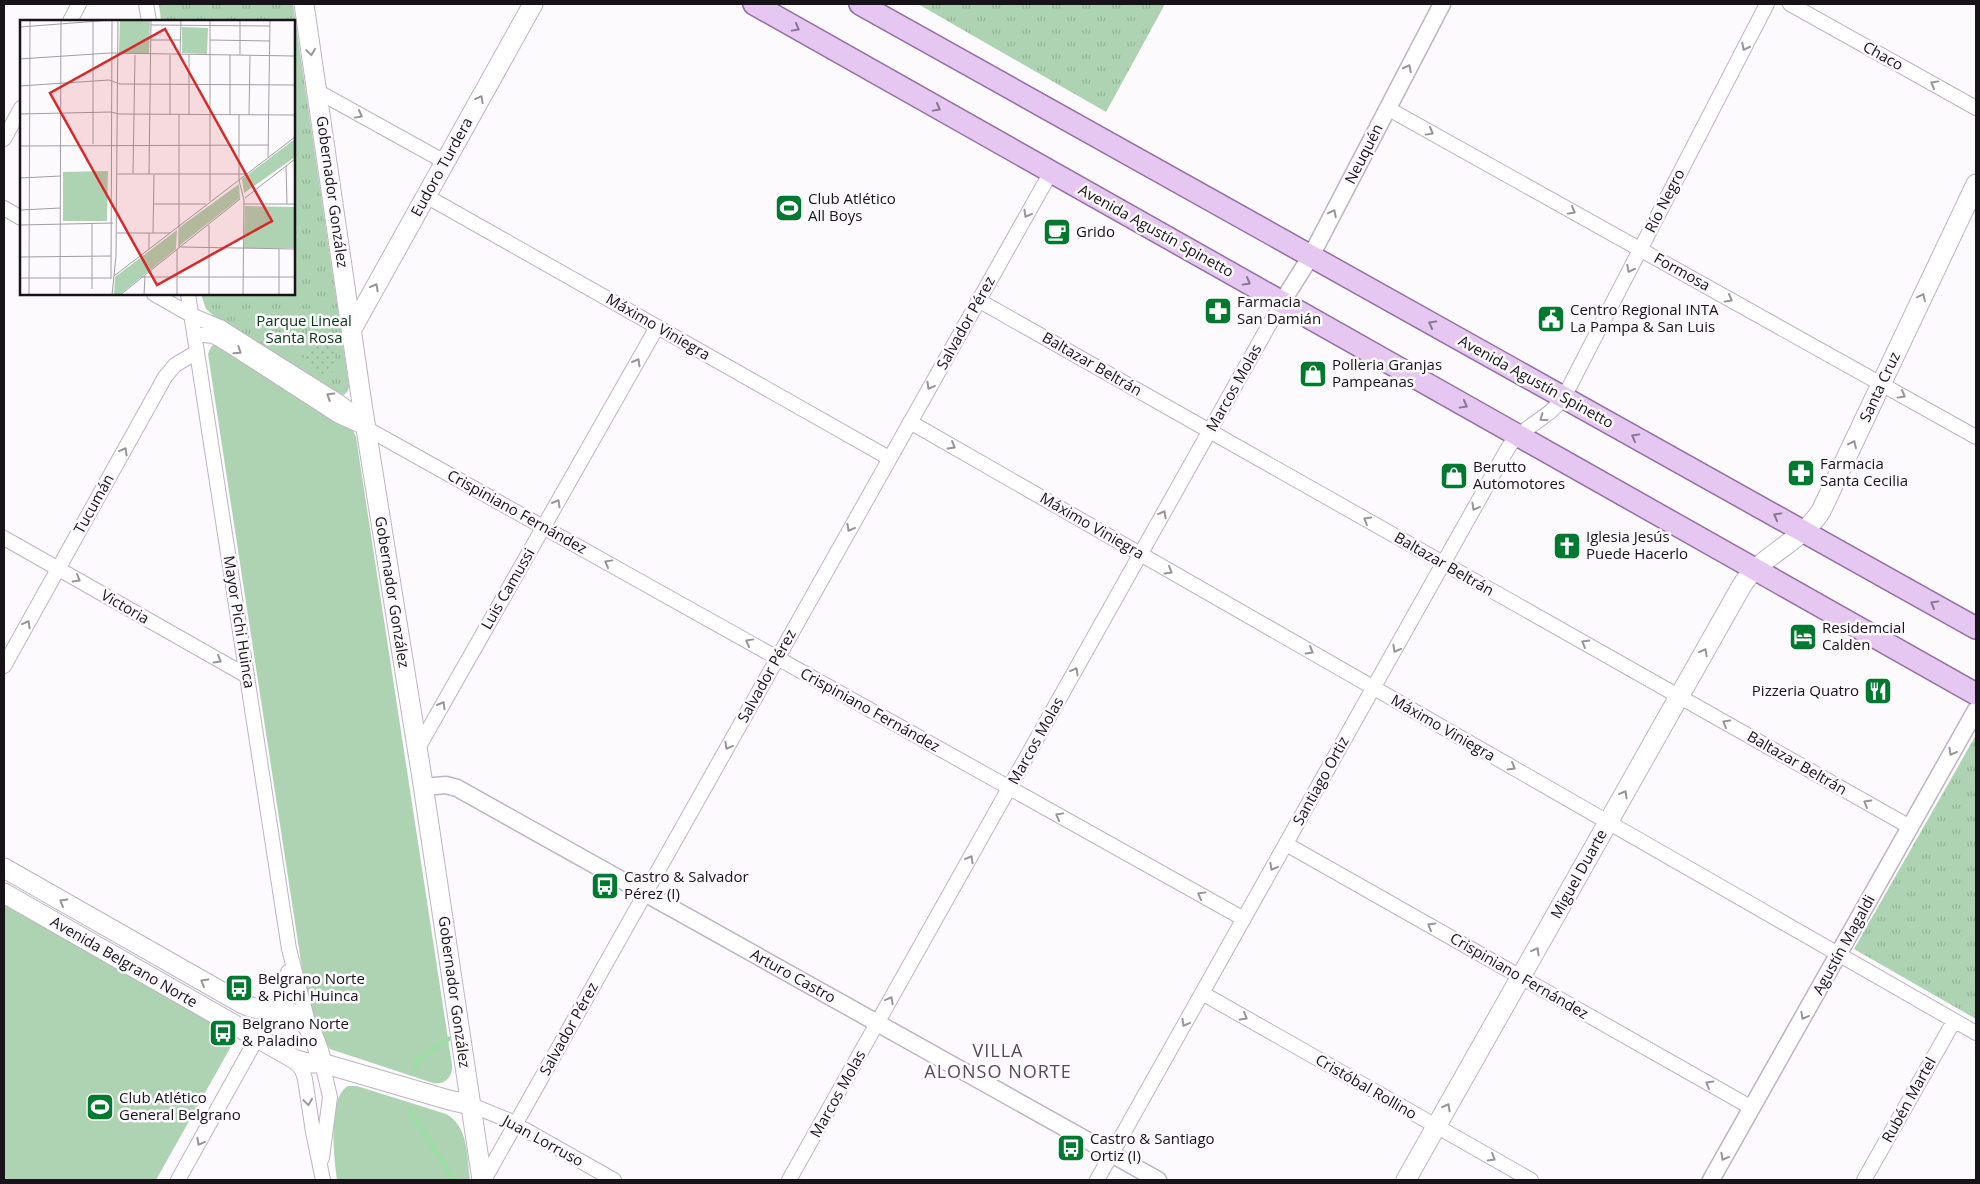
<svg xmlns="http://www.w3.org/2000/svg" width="1980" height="1184" font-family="'Open Sans',sans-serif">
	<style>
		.grass { fill: #add3b2 }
		.park { fill: url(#park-tufts) }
		.garden { fill: url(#garden-dots) }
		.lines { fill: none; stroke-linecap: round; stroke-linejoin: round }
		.stream { stroke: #9cdda6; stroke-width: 5 }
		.minor-casing { stroke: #beb3c3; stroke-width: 16 }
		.tertiary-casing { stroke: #beb3c3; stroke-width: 19 }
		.secondary-casing { stroke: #beb3c3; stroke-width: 21 }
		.primary-casing { stroke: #9270a1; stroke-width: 24 }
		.minor { stroke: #fff; stroke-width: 14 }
		.tertiary { stroke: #fff; stroke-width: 16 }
		.secondary { stroke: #fff; stroke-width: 19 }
		.primary { stroke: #e6c7f2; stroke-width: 21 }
		.oneway { stroke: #897690 }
		.oneway2 { stroke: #979598 }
		.labels { text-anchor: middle; stroke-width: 5; stroke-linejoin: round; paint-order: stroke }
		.street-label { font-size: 15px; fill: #171319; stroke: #fcfafd }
		.poi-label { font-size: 15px; fill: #171319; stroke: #fcfafd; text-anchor: start }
		.park-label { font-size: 15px; fill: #063715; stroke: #fcfafd }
		.quarter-label { font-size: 18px; letter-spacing: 1px; fill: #554c59; stroke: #fcfafd }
		.inset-road { fill: none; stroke: #a09ea2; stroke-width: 1 }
		.view { fill: #d62828; fill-opacity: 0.15; stroke: #d62828; stroke-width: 2.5 }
		.inset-edge { fill: none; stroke: #171319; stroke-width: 2.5 }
	</style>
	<defs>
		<pattern id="park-tufts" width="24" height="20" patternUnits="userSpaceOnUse" patternTransform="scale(1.25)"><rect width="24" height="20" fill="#add3b2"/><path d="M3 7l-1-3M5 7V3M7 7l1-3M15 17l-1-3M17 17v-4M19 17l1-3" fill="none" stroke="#94b498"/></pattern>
		<pattern id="garden-dots" width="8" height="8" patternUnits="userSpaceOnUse" patternTransform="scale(1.25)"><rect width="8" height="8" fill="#add3b2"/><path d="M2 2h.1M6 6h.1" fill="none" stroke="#94b498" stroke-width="1.8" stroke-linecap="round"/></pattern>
	</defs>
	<rect width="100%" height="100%" fill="#fcfafd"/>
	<path class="grass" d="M215,344l132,82 6,4 3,7 96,628c1,12 -7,20 -19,18l-103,-34 -10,-14 -15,-47 -97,-634 3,-7z
		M4,902l234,132 -82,146h-152z
		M348,1086h9l89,28c23,12 21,44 24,66h-133c-3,-20 -10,-83 11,-94z"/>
	<path class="park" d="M159,4h134l56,382 -1,5 -4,4 -8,-1 -122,-78 -8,-7 -5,-15h93v-273h-133z
		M918,4h247l-59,108z
		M1976,735v284l-122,-70z"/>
	<path class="garden" d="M329,339c6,8 9,27 2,35l-7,2 -18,-11 -3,-7 2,-4 20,-14z"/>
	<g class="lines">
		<path class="stream" d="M415,1068l4,-9 29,-20
			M410,1111l44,69"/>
		<g class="minor-casing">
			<path id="minor" d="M146,4l3,17
				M1790,4l186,104
				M70,21l9,-17
				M317,91l128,71
				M1387,108l589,329
				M4,139l17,-31
				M426,196l463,262
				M4,208l17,10
				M154,294l37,21 29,12 119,75 11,8 12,14
				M188,294l101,655 20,77
				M978,300l932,527
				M194,334l19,2 8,4 118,76 27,12 878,491
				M910,422l1066,611
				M4,538l243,138
				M4,666l161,-289 10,-12 22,-13
				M418,748l239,-421
				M1286,844l466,264
				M1202,993l329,187
				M274,1010c20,-9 14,-20 14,-38
				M292,1058l10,12 3,9 8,53 10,48
				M322,1063l8,34 -8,61
				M471,1105l37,15 106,60
				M178,1180l79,-142
				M484,1180l567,-1008
				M789,1180l493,-878
				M1097,1180l411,-732c14,-22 41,-29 56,-51l203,-393
				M1864,1180l90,-159"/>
		</g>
		<g class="tertiary-casing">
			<path id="tertiary" d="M1282,302l29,-46 131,-252
				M424,787l22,-2 11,3 701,392
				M1711,1180l265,-470"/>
		</g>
		<g class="secondary-casing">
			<path id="secondary" d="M304,4l58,400 60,374 60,402
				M352,329l181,-325
				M4,868l239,136c12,6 22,5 35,6 29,2 38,28 44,53
				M4,893l292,167 12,3h14l127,37 22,5
				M1406,1180l335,-593c19,-32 60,-44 80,-76l155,-327"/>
		</g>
		<g class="primary-casing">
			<path id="primary" d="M754,4l1222,690
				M860,4l1116,624"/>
		</g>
		<use href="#minor" class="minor"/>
		<use href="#tertiary" class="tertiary"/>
		<use href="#secondary" class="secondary"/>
		<use href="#primary" class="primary"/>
	</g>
	<defs><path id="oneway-chevron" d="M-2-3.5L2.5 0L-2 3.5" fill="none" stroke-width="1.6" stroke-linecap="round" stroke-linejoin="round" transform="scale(1.25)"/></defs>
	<g class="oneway">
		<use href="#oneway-chevron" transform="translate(796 28) rotate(29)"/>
		<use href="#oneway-chevron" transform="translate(937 108) rotate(29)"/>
		<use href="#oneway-chevron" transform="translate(1247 282) rotate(29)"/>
		<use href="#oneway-chevron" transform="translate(1432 324) rotate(-151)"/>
		<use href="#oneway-chevron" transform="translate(1464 405) rotate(29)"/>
		<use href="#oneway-chevron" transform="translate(1635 437) rotate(-151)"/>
		<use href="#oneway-chevron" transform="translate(1777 516) rotate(-151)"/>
		<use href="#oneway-chevron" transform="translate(1934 604) rotate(-151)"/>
	</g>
	<g class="oneway2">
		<use href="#oneway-chevron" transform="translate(1745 47) rotate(117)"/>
		<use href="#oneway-chevron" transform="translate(311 52) rotate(82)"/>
		<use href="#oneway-chevron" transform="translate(1408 68) rotate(-63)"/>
		<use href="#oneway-chevron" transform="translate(1934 84) rotate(-151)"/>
		<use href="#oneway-chevron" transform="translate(480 99) rotate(-61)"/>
		<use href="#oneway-chevron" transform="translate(359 115) rotate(29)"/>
		<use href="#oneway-chevron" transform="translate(1430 132) rotate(29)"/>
		<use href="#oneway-chevron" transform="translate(1572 211) rotate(29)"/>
		<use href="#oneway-chevron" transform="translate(1333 213) rotate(-63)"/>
		<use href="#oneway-chevron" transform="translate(1027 214) rotate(119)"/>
		<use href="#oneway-chevron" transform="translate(1630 269) rotate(117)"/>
		<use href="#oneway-chevron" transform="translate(375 287) rotate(-61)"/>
		<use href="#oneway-chevron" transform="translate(1922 297) rotate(-65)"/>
		<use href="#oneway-chevron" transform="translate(1729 299) rotate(29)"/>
		<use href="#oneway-chevron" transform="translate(238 351) rotate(33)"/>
		<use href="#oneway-chevron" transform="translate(637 362) rotate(-60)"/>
		<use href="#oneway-chevron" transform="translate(930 386) rotate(119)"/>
		<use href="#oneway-chevron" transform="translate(1902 395) rotate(29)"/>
		<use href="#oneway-chevron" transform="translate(330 396) rotate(-148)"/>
		<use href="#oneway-chevron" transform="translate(1543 418) rotate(144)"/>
		<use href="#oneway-chevron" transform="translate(1853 444) rotate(-65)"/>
		<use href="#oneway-chevron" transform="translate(952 446) rotate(30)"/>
		<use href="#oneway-chevron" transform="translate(124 451) rotate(-61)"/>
		<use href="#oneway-chevron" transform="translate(557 503) rotate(-60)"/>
		<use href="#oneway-chevron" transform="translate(1475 507) rotate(119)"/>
		<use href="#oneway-chevron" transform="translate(1163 514) rotate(-61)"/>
		<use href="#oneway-chevron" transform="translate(1367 520) rotate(-150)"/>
		<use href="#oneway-chevron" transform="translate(850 528) rotate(119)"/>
		<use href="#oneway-chevron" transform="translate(608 563) rotate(-151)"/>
		<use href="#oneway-chevron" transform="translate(1169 571) rotate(30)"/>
		<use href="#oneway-chevron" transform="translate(77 579) rotate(30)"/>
		<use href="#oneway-chevron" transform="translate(27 624) rotate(-61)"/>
		<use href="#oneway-chevron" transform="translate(749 642) rotate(-151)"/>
		<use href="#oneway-chevron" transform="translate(1585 643) rotate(-150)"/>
		<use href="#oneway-chevron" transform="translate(1396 649) rotate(119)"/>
		<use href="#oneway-chevron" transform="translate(1310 651) rotate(30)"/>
		<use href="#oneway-chevron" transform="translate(1704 652) rotate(-61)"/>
		<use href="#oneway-chevron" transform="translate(218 660) rotate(30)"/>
		<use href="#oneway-chevron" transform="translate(1075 671) rotate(-61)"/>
		<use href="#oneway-chevron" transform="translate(442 705) rotate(-60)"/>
		<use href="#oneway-chevron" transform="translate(1726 723) rotate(-150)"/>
		<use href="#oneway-chevron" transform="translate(728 746) rotate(119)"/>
		<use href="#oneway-chevron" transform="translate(1952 752) rotate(119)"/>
		<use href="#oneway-chevron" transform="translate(1512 767) rotate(30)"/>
		<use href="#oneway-chevron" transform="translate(1624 794) rotate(-61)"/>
		<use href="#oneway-chevron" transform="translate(1867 803) rotate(-150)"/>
		<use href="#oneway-chevron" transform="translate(1059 816) rotate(-151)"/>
		<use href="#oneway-chevron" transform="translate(970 859) rotate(-61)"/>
		<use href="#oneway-chevron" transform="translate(1273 867) rotate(119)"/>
		<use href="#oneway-chevron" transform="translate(1201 895) rotate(-151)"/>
		<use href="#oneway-chevron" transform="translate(63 902) rotate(-150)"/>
		<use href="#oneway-chevron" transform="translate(1431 926) rotate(-150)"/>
		<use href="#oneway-chevron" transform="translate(1536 951) rotate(-61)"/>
		<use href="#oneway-chevron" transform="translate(204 982) rotate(-150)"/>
		<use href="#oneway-chevron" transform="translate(890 1000) rotate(-61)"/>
		<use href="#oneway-chevron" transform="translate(1804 1016) rotate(119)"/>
		<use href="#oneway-chevron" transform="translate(1244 1017) rotate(30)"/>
		<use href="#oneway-chevron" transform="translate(1185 1023) rotate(119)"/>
		<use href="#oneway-chevron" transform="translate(1709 1084) rotate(-150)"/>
		<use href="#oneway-chevron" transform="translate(308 1102) rotate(82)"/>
		<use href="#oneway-chevron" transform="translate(1447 1107) rotate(-61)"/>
		<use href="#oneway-chevron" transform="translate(200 1142) rotate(119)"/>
		<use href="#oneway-chevron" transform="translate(1724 1157) rotate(119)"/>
		<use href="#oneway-chevron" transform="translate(1492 1158) rotate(30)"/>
	</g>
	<defs>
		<g id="stadium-square" transform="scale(1.4375)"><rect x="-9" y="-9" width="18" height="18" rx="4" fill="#007930" stroke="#fcfafd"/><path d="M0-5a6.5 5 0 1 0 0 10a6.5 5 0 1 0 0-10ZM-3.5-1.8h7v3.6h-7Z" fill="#fff"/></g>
		<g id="cafe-square" transform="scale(1.4375)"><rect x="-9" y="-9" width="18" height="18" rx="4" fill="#007930" stroke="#fcfafd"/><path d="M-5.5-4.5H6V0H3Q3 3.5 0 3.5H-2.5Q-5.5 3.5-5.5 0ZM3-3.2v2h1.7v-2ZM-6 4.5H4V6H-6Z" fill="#fff"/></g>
		<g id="pharmacy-square" transform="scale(1.4375)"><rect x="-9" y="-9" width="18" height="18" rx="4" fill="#007930" stroke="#fcfafd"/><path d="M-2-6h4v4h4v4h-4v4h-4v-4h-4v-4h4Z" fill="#fff"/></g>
		<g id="civic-square" transform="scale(1.4375)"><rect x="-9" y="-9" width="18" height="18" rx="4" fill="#007930" stroke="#fcfafd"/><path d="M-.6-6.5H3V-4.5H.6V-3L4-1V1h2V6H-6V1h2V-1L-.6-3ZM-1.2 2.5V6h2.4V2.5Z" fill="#fff"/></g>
		<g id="shop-square" transform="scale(1.4375)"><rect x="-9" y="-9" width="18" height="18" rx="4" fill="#007930" stroke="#fcfafd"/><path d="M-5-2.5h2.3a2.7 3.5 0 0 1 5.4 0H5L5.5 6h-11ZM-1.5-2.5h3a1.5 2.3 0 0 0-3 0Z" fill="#fff"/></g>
		<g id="church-square" transform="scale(1.4375)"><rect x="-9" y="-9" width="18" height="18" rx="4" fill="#007930" stroke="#fcfafd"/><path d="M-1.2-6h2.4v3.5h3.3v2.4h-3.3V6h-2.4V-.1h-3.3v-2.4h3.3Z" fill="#fff"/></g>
		<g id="hotel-square" transform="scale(1.4375)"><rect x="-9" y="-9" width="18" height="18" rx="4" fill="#007930" stroke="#fcfafd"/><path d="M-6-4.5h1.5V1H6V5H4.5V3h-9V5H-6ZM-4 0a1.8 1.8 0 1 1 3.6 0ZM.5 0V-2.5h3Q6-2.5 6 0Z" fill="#fff"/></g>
		<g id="restaurant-square" transform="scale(1.4375)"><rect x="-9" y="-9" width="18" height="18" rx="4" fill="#007930" stroke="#fcfafd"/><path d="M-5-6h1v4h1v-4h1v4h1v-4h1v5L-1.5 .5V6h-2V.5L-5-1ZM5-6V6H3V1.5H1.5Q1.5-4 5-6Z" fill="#fff"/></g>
		<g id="bus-square" transform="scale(1.4375)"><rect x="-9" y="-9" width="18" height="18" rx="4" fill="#007930" stroke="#fcfafd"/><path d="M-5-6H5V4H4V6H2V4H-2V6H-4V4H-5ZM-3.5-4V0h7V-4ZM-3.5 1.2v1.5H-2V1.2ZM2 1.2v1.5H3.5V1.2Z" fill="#fff"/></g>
	</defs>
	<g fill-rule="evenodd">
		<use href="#stadium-square" x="789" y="208"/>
		<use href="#cafe-square" x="1057" y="232"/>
		<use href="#pharmacy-square" x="1218" y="311"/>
		<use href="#civic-square" x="1551" y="319"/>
		<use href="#shop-square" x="1313" y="374"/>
		<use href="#pharmacy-square" x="1801" y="473"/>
		<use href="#shop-square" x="1454" y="476"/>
		<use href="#church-square" x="1567" y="546"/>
		<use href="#hotel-square" x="1803" y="637"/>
		<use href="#restaurant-square" x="1878" y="691"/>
		<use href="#bus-square" x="605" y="886"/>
		<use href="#bus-square" x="239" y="988"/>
		<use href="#bus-square" x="223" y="1033"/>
		<use href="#stadium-square" x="100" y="1107"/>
		<use href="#bus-square" x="1071" y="1148"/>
	</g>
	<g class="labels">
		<g class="street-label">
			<text transform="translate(1883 56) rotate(29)" y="5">Chaco</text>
			<text transform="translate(1364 154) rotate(-63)" y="5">Neuquén</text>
			<text transform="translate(442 167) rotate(-61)" y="5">Eudoro Turdera</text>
			<text transform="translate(332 192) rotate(82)" y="5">Gobernador González</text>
			<text transform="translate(1665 201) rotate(-63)" y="5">Río Negro</text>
			<text transform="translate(1156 231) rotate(29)" y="5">Avenida Agustín Spinetto</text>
			<text transform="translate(1682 272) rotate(29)" y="5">Formosa</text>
			<text transform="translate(966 323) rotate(-61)" y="5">Salvador Pérez</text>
			<text transform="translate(658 327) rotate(30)" y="5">Máximo Viniegra</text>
			<text transform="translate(1092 364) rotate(30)" y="5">Baltazar Beltrán</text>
			<text transform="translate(1536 382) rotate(29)" y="5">Avenida Agustín Spinetto</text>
			<text transform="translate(1880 387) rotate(-65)" y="5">Santa Cruz</text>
			<text transform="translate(1234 388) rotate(-61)" y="5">Marcos Molas</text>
			<text transform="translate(94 504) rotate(-61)" y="5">Tucumán</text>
			<text transform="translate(517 512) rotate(29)" y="5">Crispiniano Fernández</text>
			<text transform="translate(1092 526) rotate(30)" y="5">Máximo Viniegra</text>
			<text transform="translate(1444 564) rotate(30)" y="5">Baltazar Beltrán</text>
			<text transform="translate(508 589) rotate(-60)" y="5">Luis Camussi</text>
			<text transform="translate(392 592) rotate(81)" y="5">Gobernador González</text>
			<text transform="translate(125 607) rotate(30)" y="5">Victoria</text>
			<text transform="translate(239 622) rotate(81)" y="5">Mayor Pichi Huinca</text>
			<text transform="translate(767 676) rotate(-61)" y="5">Salvador Pérez</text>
			<text transform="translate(870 710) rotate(29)" y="5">Crispiniano Fernández</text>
			<text transform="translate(1443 728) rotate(30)" y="5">Máximo Viniegra</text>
			<text transform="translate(1036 741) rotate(-61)" y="5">Marcos Molas</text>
			<text transform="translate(1797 763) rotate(30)" y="5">Baltazar Beltrán</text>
			<text transform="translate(1321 781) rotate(-61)" y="5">Santiago Ortiz</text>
			<text transform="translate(1579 874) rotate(-61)" y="5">Miguel Duarte</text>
			<text transform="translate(1844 945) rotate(-61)" y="5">Agustín Magaldi</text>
			<text transform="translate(124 962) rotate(30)" y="5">Avenida Belgrano Norte</text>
			<text transform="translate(793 976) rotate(29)" y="5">Arturo Castro</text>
			<text transform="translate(1519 976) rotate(30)" y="5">Crispiniano Fernández</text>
			<text transform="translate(454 992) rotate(82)" y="5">Gobernador González</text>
			<text transform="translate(569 1029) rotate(-61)" y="5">Salvador Pérez</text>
			<text transform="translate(1366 1087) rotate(30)" y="5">Cristóbal Rollino</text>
			<text transform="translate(838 1094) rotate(-61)" y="5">Marcos Molas</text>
			<text transform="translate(1909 1100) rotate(-61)" y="5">Rubén Martel</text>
			<text transform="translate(543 1141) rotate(29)" y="5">Juan Lorruso</text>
		</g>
		<g class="poi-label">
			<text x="808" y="204">Club Atlético<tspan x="808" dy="17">All Boys</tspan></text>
			<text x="1076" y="237">Grido</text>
			<text x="1237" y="307">Farmacia<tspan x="1237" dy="17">San Damián</tspan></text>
			<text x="1570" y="315">Centro Regional INTA<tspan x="1570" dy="17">La Pampa &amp; San Luis</tspan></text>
			<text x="1332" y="370">Polleria Granjas<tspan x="1332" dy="17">Pampeanas</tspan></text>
			<text x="1820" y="469">Farmacia<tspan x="1820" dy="17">Santa Cecilia</tspan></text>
			<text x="1473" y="472">Berutto<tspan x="1473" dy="17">Automotores</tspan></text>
			<text x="1586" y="542">Iglesia Jesús<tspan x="1586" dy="17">Puede Hacerlo</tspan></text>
			<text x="1822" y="633">Residemcial<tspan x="1822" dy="17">Calden</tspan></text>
			<text x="1859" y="696" text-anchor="end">Pizzeria Quatro</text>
			<text x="624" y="882">Castro &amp; Salvador<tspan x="624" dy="17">Pérez (I)</tspan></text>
			<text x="258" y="984">Belgrano Norte<tspan x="258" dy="17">&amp; Pichi Huinca</tspan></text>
			<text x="242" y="1029">Belgrano Norte<tspan x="242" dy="17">&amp; Paladino</tspan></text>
			<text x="119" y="1103">Club Atlético<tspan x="119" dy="17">General Belgrano</tspan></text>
			<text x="1090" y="1144">Castro &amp; Santiago<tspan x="1090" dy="17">Ortiz (I)</tspan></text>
		</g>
		<g class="park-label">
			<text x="304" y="326">Parque Lineal<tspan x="304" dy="17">Santa Rosa</tspan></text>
		</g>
		<g class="quarter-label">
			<text x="998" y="1057">VILLA<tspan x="998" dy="21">ALONSO NORTE</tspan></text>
		</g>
	</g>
	<g transform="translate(20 20)">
		<rect width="275" height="275" fill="#fcfafd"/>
		<path d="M275,119v18l-51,36 -2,-14zM219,164l1,14 -61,48 1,-19zM225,186l50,1v41h-51z" fill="#add3b2"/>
		<path d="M100,0h30l-1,34 -30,-1zM162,7l26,1 -1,26 -25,-1zM88,151l-1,50h-44v-49zM157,210l-1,19 -57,46h-5l1,-18z" fill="#add3b2"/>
		<path class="inset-road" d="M190,0v181M131,5l119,1M0,7l92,-7M131,20h29M190,20l60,1M160,35l1,-35M220,35v-35M0,39l89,-6 186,3M0,66l89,-6 11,4 175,1M0,94l91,-2 8,2 176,1M150,95v-60M169,95v-60M210,95v-60M229,95l1,-59M73,124v-124M0,126l249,-1M248,137l2,-137M266,146l1,38M113,153l2,-118M97,154h129M129,154l2,-154M0,158l41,-2M219,160v-65M219,160l5,20 -1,95M225,178l50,-39M134,184h52M224,184h51M0,190l41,-2M72,203v66M0,205l93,-2M97,213h53M133,213l1,-58M161,227l114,2M159,228v-133M129,229v-16M0,237l91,-1M94,256l181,-139M121,257h154M0,258h91M91,259l1,-259M9,275l1,-275M40,275l1,-275M92,275l4,-39 2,-236M100,275l120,-96M124,275l1,-19M157,275v-46M189,275v-70M259,275v-46"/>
		<path class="view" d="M145,9l107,192 -115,64 -107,-192z"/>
		<rect width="275" height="275" class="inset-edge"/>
	</g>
	<rect width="1980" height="1184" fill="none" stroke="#171319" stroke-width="10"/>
</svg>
